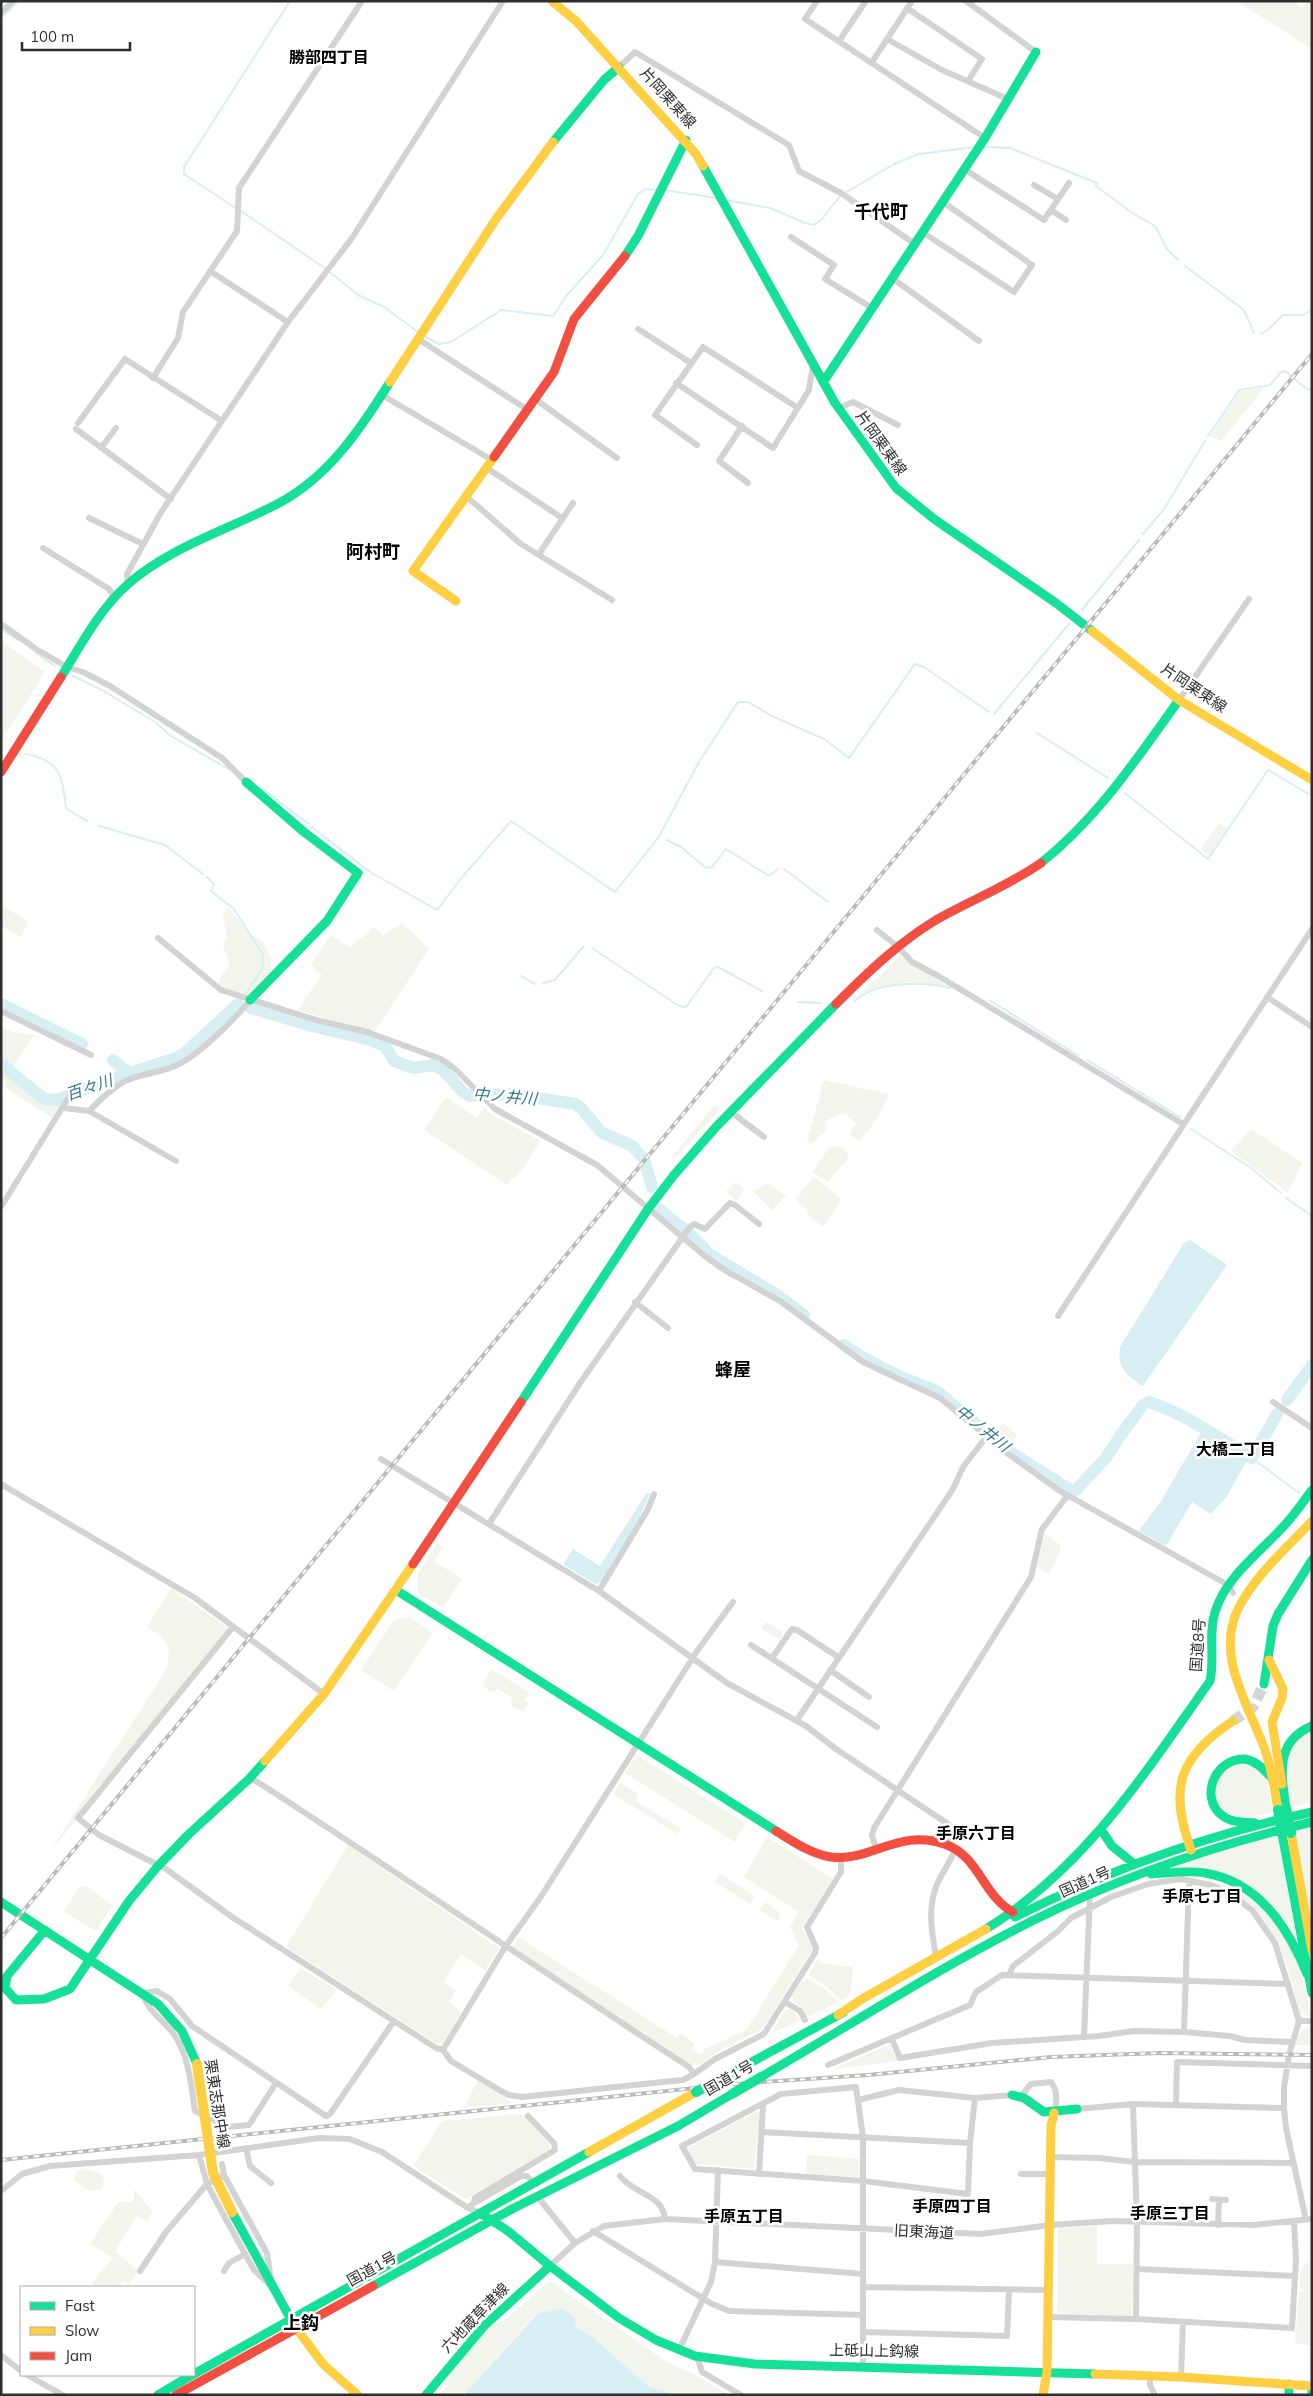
<svg xmlns="http://www.w3.org/2000/svg" width="1313" height="2396" font-family="Mulish,'Noto Sans JP',sans-serif">
	<style>
		.green { fill: #f2f5eb }
		.water { fill: #d7eef3 }
		.lines { fill: none; stroke-linecap: round; stroke-linejoin: round }
		.stream { stroke: #d7eef3; stroke-width: 2 }
		.river { stroke: #d7eef3; stroke-width: 12 }
		.highway-tunnel { stroke: #d5d5d5; stroke-width: 11; stroke-dasharray: 11 5.5; stroke-linecap: butt }
		.street { stroke: #d3d3d3; stroke-width: 6 }
		.fast { stroke: #16e098; stroke-width: 9 }
		.slow { stroke: #ffcf43; stroke-width: 9 }
		.jam { stroke: #f24e42; stroke-width: 9 }
		.rail-casing { stroke: #bababa; stroke-width: 4 }
		.rail { stroke: #fff; stroke-width: 2; stroke-dasharray: 5.5; stroke-linecap: butt }
		.fast-bridge { stroke: #16e098; stroke-width: 10 }
		.slow-bridge { stroke: #ffcf43; stroke-width: 10 }
		.labels { text-anchor: middle; stroke-width: 5; stroke-linejoin: round; paint-order: stroke }
		.street-label { font-size: 15px; fill: #2e2e2e; stroke: #fff }
		.neighbourhood-label { font-size: 16px; font-weight: bold; fill: #000; stroke: #fff }
		.water-label { font-size: 16px; font-style: italic; fill: #337b88; stroke: #fff }
		.quarter-label { font-size: 18px; font-weight: bold; fill: #000; stroke: #fff }
	</style>
	<rect width="100%" height="100%" fill="#fff"/>
	<path class="green" d="M1237,1h55l10,7 5,-7h5v48z
		M1265,387l-44,54 -11,-5 16,-27 13,-17z
		M1,641l44,31 -44,70z
		M1219,823l9,5 -19,27 -8,-6z
		M1,904l27,18 -7,15 -20,-11z
		M229,908l19,24 16,11 7,16v13l-24,24 -17,-4 -12,-8 4,-10 8,-9 -7,-20 4,-7 -4,-24z
		M402,923l27,26 -55,83 -77,-22 25,-35 -11,-11 20,-29 19,13 24,-21 9,9z
		M900,956l13,10 37,21 -40,-5 -49,11z
		M1,1027l12,5 21,3 -21,32 -12,-8z
		M1,1068l42,32 19,3 -10,15 -51,-33z
		M824,1080l65,14 -10,22 -19,25 -11,-7 7,-11 -11,-9 -9,1 -11,7 1,10c-7,3 -9,9 -15,12l-4,-3z
		M446,1097l31,21 7,-10 10,8 47,25 -26,38 -2,-2 -6,8 -83,-55z
		M715,1105l5,4 -44,48 -3,-2z
		M1251,1129l51,34 -14,30 -57,-42z
		M835,1146l10,3 4,8 -21,25 -15,-10 15,-23z
		M814,1177l26,21v4l-17,25 -17,-14 2,-2 -13,-12z
		M736,1182l8,7 -8,12 -10,-10z
		M767,1183l19,13 -14,14 -18,-18z
		M1003,1423l14,12 -8,12 -16,-13z
		M1045,1534l14,10 2,6 -12,24 -12,-7z
		M437,1543l6,4 -9,14 28,18 -19,29 -25,-15 -1,-18z
		M171,1588l57,40v3l-154,187 2,2 -27,33 117,-183c7,-25 1,-30 -19,-43z
		M409,1617l24,16 -39,58 -33,-21 33,-50z
		M766,1622l18,10 -4,8 -19,-12z
		M491,1669l39,24 -6,7 5,3 -5,8h-4l-8,-5 -1,-9 -13,-8 -8,3 -7,-7z
		M1312,1732v70l-22,6c-3,-26 -13,-67 22,-76z
		M637,1755l109,69 -11,18 -110,-69z
		M1236,1764l18,2 12,12 7,34c-13,2 -26,7 -39,3 -29,-8 -20,-41 2,-51z
		M620,1782l18,12 -3,6 46,29 -4,5 -64,-40z
		M1312,1827v101l-18,-97z
		M1278,1835l18,100 -23,-29 -19,-17 -79,-22z
		M767,1837l66,42 -31,49 10,19 -1,5 -46,73 -5,5 -46,24 -15,11h-8l-179,-118 6,-10 159,101 4,-5 14,11 -3,6 9,5 4,-6 41,-19 53,-85 -9,-18 9,-15 -55,-35z
		M348,1845l151,103 -14,22 -24,-16 -18,28 13,9 -7,11 12,10 -17,31 -7,1 -151,-97z
		M720,1874l35,22 -5,8 -35,-22z
		M1205,1879c70,17 94,72 106,138l-11,-4 -14,-50 -11,-22 -19,-30 -21,-17z
		M86,1886l27,20 -18,25 -31,-19 15,-25z
		M765,1902l13,9 2,4 -3,6 -18,-11z
		M817,1959l6,5 30,3 -3,29 -8,5 -16,-15 -17,-11z
		M301,1968l35,22 -15,19 -33,-23z
		M807,1979l16,9 16,14 -32,15 -5,-9 -9,-6 -1,-6 9,-14z
		M790,2009l11,11 -31,14 15,-24z
		M1312,2026v19h-17c2,-10 6,-17 17,-19z
		M888,2045l3,1 7,15 -66,8z
		M478,2080l32,21v3l-46,3z
		M758,2111l2,2 -6,56 -59,-5 -8,-16z
		M520,2114l6,3 24,26 -1,9 -65,39 -19,8 -52,-33 29,-45z
		M807,2155l52,4 1,16 -3,2 -51,-3z
		M83,2168l14,4 7,5 -2,12 -12,2 -16,-11 2,-9z
		M134,2189l19,23 -6,9 -11,-5 -21,36 24,19 -10,13 -6,-3 -5,6h-21l-5,-4 21,-25 -23,-14 29,-43 12,2 3,-6z
		M1097,2226v38h36l-1,50 -2,2 -73,-3 1,-85z
		M1312,2262l-1,84 -16,-3 4,-51 6,-2 -5,-1c0,-12 -2,-25 12,-27z
		M550,2281l117,81 23,10 40,23h-51l-30,-8 -53,-47 -20,-13 -2,-10 -11,-9 -26,5 -73,82h-25l8,-9 -4,-3 2,-5 44,-52c19,-2 44,-33 61,-45z"/>
	<path class="water" d="M1190,1240l37,25 -84,121c-16,-10 -26,-18 -23,-39l64,-104z
		M1202,1431l46,28 -21,37 -16,18 -19,-12 -26,44 -27,-15 22,-30z
		M647,1492l3,2 -12,27 -37,61 -6,2 -32,-20 10,-15 27,17z
		M563,2308l11,9 2,10 20,13 53,47 30,8h-215l74,-82z"/>
	<g class="lines">
		<path class="stream" d="M1,18l17,-17
			M982,147l28,1 87,35 -1,3 35,26 24,14 12,23 11,11
			M664,190l52,8
			M845,193l49,-29 25,-10 56,-7
			M726,200l44,8 35,15 9,2 7,-5 20,-25
			M237,209l-53,-35v-7l106,-166
			M241,211l85,58
			M1185,266l59,44 10,23
			M330,272l28,23 26,12 34,25
			M1261,334l7,-4 15,-15h20l9,-5
			M424,336l15,8 12,-2 50,-32 52,6 14,-21 36,-40 35,-61 7,-5 12,1
			M1208,436l31,-46 31,-5 11,-13 4,-1 23,19 4,-1
			M1143,534l21,-25 41,-68
			M1082,610l57,-70
			M1,629l17,11
			M36,653l19,13
			M73,676l29,14 53,32 16,14 57,33
			M994,714l75,-90
			M1037,733l71,45
			M25,754c36,6 37,22 41,54l21,13
			M264,790l45,34
			M1125,793l83,66 60,-89 44,26
			M99,826l66,19 38,29
			M312,827l58,45 67,38 26,-34 48,-55 104,71 43,-54 41,-76 39,-60h10l26,15 50,22 25,19 66,-94 9,3 65,45
			M667,840l14,7 25,21 6,-1 14,-18 43,27 9,-7
			M784,869l44,33
			M207,877l7,7 -3,7 23,18 29,46 -1,14 -17,26
			M592,948l87,58 7,1 28,-39 4,-1 44,24
			M521,976l14,8
			M543,983l12,-3 29,-34
			M989,1000l90,56
			M798,1002l23,1
			M854,1002c20,-21 68,-21 96,-14
			M1087,1060l93,57
			M1191,1129l60,39 30,25
			M1286,1198l26,18
			M1252,1458l47,35"/>
		<path class="river" d="M1,1004l81,40
			M251,1008l61,18 58,14 15,6 9,15 19,7 20,-3 10,5 20,22 6,4 42,-2 64,10 7,5 19,23 31,14 12,13 8,28
			M113,1060l16,13
			M1,1064l43,35 13,1 43,-17 73,-24 11,-5 54,-50
			M660,1210l30,24 19,20 70,42
			M784,1300l20,15
			M844,1345l18,12 39,20 36,14 73,61 64,40 32,-34 11,-17
			M1287,1400l25,-35
			M1120,1436l23,-31 6,-3c37,12 70,36 103,56l25,-44"/>
		<path class="highway-tunnel" d="M1233,1721l20,-14 11,-23"/>
		<path class="street" d="M817,1l-12,18 180,119
			M966,1l70,51
			M907,8l75,51 -14,22
			M1,13l12,-12
			M887,39l55,31 66,29
			M839,41l27,-40
			M872,62l40,-61
			M619,67l16,-15 154,93 10,26 42,22 74,51
			M964,169l80,51 25,-37
			M1034,185l24,14
			M1051,210l15,10
			M922,232l92,60 18,-27 -89,-63
			M791,237l43,28 -9,14 47,29
			M210,271l78,51
			M892,278l87,63
			M638,329l53,34
			M418,339l110,71
			M153,378l25,-40 5,-26 54,-81 2,-43 123,-187
			M676,383l97,65 36,-58 4,-26
			M382,395l110,65
			M535,399l82,59
			M839,408l14,-6 45,23
			M78,423l47,-64 97,62
			M742,426l-23,35 29,22
			M76,429l95,70
			M697,445l-42,-30 48,-68 95,61
			M101,448l15,-20
			M487,468l75,50
			M466,496l55,48 91,56
			M89,518l54,26
			M43,548l66,41 6,9
			M539,554l34,-51
			M128,584l-1,-10 33,-60 128,-192 64,-84 151,-237
			M1,624l35,25 31,18 16,5 27,14 112,72 24,24
			M1179,700l70,-101
			M877,930l20,16 15,16 28,15 243,147
			M158,938l63,52 95,30 51,12 74,27 13,9 41,41 102,56 109,92 20,14 54,30 83,61 77,36 67,55 53,38 168,94 5,8
			M1267,997l45,30
			M1,1011l90,44
			M64,1108l25,3 87,50
			M89,1111c11,-11 22,-22 36,-30 17,-8 37,-8 54,-17 22,-11 56,-45 71,-64
			M731,1112l33,25
			M1,1207l71,-115
			M635,1302l33,26
			M1058,1316l254,-387
			M1273,1402l39,26
			M381,1459l218,132 128,92 79,43 30,23 112,75 5,9 -4,12
			M1,1484l194,114 129,96
			M489,1524l93,-144 107,-152 5,-4 11,5 25,-26 5,2 24,19
			M599,1591l48,-80 7,-17
			M233,1627l-155,191 21,17 67,34 66,48 204,131 7,2 62,-103 37,-52 155,-244 36,-49
			M751,1645l126,82
			M772,1658l20,-29 5,1 41,27
			M830,1670l39,27
			M797,1720l156,-231 10,-22 24,-31
			M249,1779l7,2c146,94 288,192 433,286l5,7 21,-15 49,-25 51,-81 1,-5 -9,-21 34,-55v-14
			M876,1849l-4,-14 2,-7 157,-251 11,-48 26,-34
			M936,1956c-4,-22 -8,-45 -1,-66 4,-13 13,-24 18,-36
			M1009,1975l4,-9 44,-34 14,-14 40,-21 37,-13 33,-5 30,6 22,11 19,14 23,33 24,78 -10,34 -5,32v21l2,20 20,92
			M785,2002l15,9 5,9
			M1299,2021h13
			M1184,2032l5,-151
			M1084,2037l6,-142
			M892,2039l8,19 92,-15 107,-7 35,-5 50,1 46,4 15,4 46,2
			M443,2050l8,11 50,30 8,4 13,2 150,-16 11,-1 11,-6
			M828,2065l142,-60 6,-13 26,-17 286,9
			M276,2083l-27,42 -21,2 -33,-16c-4,-26 -6,-56 -22,-78 -12,-16 -25,-20 -30,-40l14,-2 13,8 22,27 134,90 4,-2 64,-93
			M1021,2096l10,-12 20,-2c7,8 6,22 3,31
			M975,2098l37,-3
			M858,2100l41,-10 76,8 -5,45 -2,51 -105,-13 -168,-12 -13,-23 99,-52 75,-7 7,50v229
			M1133,2104l4,118 -1,97
			M1176,2105l1,-43 135,4
			M1077,2109l56,-5 151,4
			M762,2132l208,11
			M246,2148l4,18 21,17
			M1050,2157l49,1 36,4 158,1
			M222,2164l2,11
			M759,2174l4,-69
			M1021,2174h29
			M620,2176c13,18 43,18 45,43
			M1,2191l21,-17 28,-8 149,-11
			M1212,2199l14,1
			M541,2201l34,42
			M474,2202l1,-4 80,-48 -1,-7 -26,-27
			M471,2205l50,-29h6l2,2
			M1218,2225l1,-25
			M593,2231l119,73 17,7 134,4
			M715,2262l148,12
			M550,2266l25,-23 29,-17 61,-7 316,15 69,-9 63,-4 141,4 58,-6
			M1137,2269l158,7
			M140,2271l26,-39 41,-48 17,-9 43,78 4,27
			M224,2271l5,-8 16,-9
			M269,2284l-15,-14 -31,-56 -16,-30 -8,-29 120,-17 31,1 32,13 86,56 12,5
			M863,2287l186,3
			M1048,2317l88,2 156,9 4,-68 -2,-38
			M863,2332l144,4 2,-45
			M679,2350l32,-68 4,-20 3,-92
			M1,2355l20,16
			M697,2356l5,16 39,23
			M27,2375l36,20
			M1150,2375v10l5,10
			M1181,2377l2,-55"/>
		<path class="fast" d="M553,142l51,-62 15,-13
			M703,166l132,237 61,85 38,31 122,84 36,28
			M625,256l13,-20 48,-96
			M824,381l161,-243 51,-86
			M61,677c20,-32 38,-67 66,-92 44,-39 104,-56 154,-83 49,-27 80,-74 109,-120
			M246,782l58,50 54,41 -31,48 -77,79
			M1041,863c57,-45 96,-105 138,-163
			M521,1402l127,-193 26,-34 42,-48 120,-123
			M396,1590l380,241
			M1264,1684l9,-58 5,-12 34,-54
			M1286,1808c-5,-34 -11,-67 26,-82
			M1255,1823c-8,-1 -19,0 -27,-4 -31,-15 -16,-60 16,-60 12,1 20,11 28,19
			M1102,1831l10,15 21,17
			M1282,1834l30,159
			M1151,1874c18,-1 37,-4 54,-1 54,9 83,54 102,101
			M1,1902l157,102 24,27 15,33
			M1015,1917c95,-48 193,-82 297,-105
			M986,1929c100,-62 158,-155 224,-248 5,-23 -2,-46 5,-69 11,-35 42,-57 66,-83 12,-12 21,-26 31,-39
			M45,1930l-38,46 -2,12 11,12 28,-1 26,-10 59,-88 29,-35 31,-32 60,-55 16,-18
			M761,2077c91,-53 179,-110 273,-157 88,-44 182,-75 278,-98
			M713,2083l131,-71
			M1012,2095l12,3 20,14 33,-3
			M232,2212l62,113
			M480,2213l28,18 42,35 69,52 37,22 39,16 60,8 340,10
			M373,2286l141,-78 164,-82 54,-32
			M194,2374l395,-222
			M1289,2384v11
			M1312,2391v4
			M158,2395l34,-20
			M426,2395l58,-69 66,-60"/>
		<path class="slow" d="M552,1l24,20 120,133 7,12
			M390,382l106,-163 57,-77
			M456,601l-43,-30 81,-114
			M1092,631l87,69 133,80
			M1269,1660l14,29 -1,9 -10,24 10,62
			M265,1761l59,-67 89,-130
			M1278,1810c-3,-20 -6,-40 -13,-60 -16,-45 -50,-93 -27,-141 17,-34 49,-61 74,-88
			M1291,1833l21,117
			M1191,1850c-22,-61 -13,-93 42,-129
			M838,2015l24,-16 124,-70
			M589,2152l107,-60
			M296,2328l27,36 35,31
			M1095,2374l86,3 131,9
			M1043,2395l4,-23 4,-246 3,-13"/>
		<path class="jam" d="M494,457l60,-85 20,-53 51,-63
			M1,772l60,-95
			M836,1004c31,-31 62,-61 100,-84 35,-20 72,-34 105,-57
			M413,1564l108,-162
			M776,1831c18,11 35,23 55,26 41,5 68,-30 116,-12 32,12 37,52 66,67
			M176,2395l197,-109"/>
		<g class="rail-casing">
			<path id="rail" d="M1,2l1,-1
				M1,1938l1311,-1584
				M1,2160l733,-76 134,-9 183,-18 109,-4 152,2"/>
		</g>
		<use href="#rail" class="rail"/>
		<path class="fast-bridge" d="M1286,1808l5,25
			M1278,1810l4,24
			M696,2092l17,-9
			M732,2094l29,-17"/>
		<path class="slow-bridge" d="M197,2064l16,109 19,39"/>
	</g>
	<g class="labels">
		<g class="street-label">
			<text transform="translate(668 98) rotate(48)" y="5">片岡栗東線</text>
			<text transform="translate(881 443) rotate(54)" y="5">片岡栗東線</text>
			<text transform="translate(1194 688) rotate(34)" y="5">片岡栗東線</text>
			<text transform="translate(1198 1645) rotate(-86)" y="5">国道8号</text>
			<text transform="translate(1085 1882) rotate(-24)" y="5">国道1号</text>
			<text transform="translate(729 2078) rotate(-30)" y="5">国道1号</text>
			<text transform="translate(217 2104) rotate(81)" y="5">栗東志那中線</text>
			<text transform="translate(924 2232) rotate(3)" y="5">旧東海道</text>
			<text transform="translate(372 2269) rotate(-29)" y="5">国道1号</text>
			<text transform="translate(475 2318) rotate(-46)" y="5">六地蔵草津線</text>
			<text transform="translate(874 2351) rotate(1)" y="5">上砥山上鈎線</text>
		</g>
		<g class="neighbourhood-label">
			<text x="329" y="63">勝部四丁目</text>
			<text x="1236" y="1455">大橋二丁目</text>
			<text x="976" y="1839">手原六丁目</text>
			<text x="1202" y="1902">手原七丁目</text>
			<text x="952" y="2212">手原四丁目</text>
			<text x="1170" y="2219">手原三丁目</text>
			<text x="744" y="2222">手原五丁目</text>
		</g>
		<g class="water-label">
			<text transform="translate(89 1087) rotate(-19)" y="6">百々川</text>
			<text transform="translate(505 1096) rotate(5)" y="6">中ノ井川</text>
			<text transform="translate(983 1428) rotate(39)" y="6">中ノ井川</text>
		</g>
		<g class="quarter-label">
			<text x="881" y="218">千代町</text>
			<text x="373" y="558">阿村町</text>
			<text x="733" y="1376">蜂屋</text>
			<text x="301" y="2329">上鈎</text>
		</g>
	</g>
	<rect width="1313" height="2396" fill="none" stroke="#2e2e2e" stroke-width="5"/>
	<rect x="20" y="2286" width="175" height="90" fill="#ffffff" stroke="#ababab"/>
	<rect x="30" y="2302" width="25" height="8" fill="#16e098" stroke="#ababab"/>
	<text x="65" y="2311" font-size="15" fill="#2e2e2e">Fast</text>
	<rect x="30" y="2327" width="25" height="8" fill="#ffcf43" stroke="#ababab"/>
	<text x="65" y="2336" font-size="15" fill="#2e2e2e">Slow</text>
	<rect x="30" y="2352" width="25" height="8" fill="#f24e42" stroke="#ababab"/>
	<text x="65" y="2361" font-size="15" fill="#2e2e2e">Jam</text>
	<path d="M22 42v8h108v-8" fill="none" stroke="#2e2e2e" stroke-width="2.5"/>
	<text x="30" y="42" font-size="15" fill="#2e2e2e" stroke="#ffffff" stroke-width="4" paint-order="stroke">100 m</text>
</svg>
